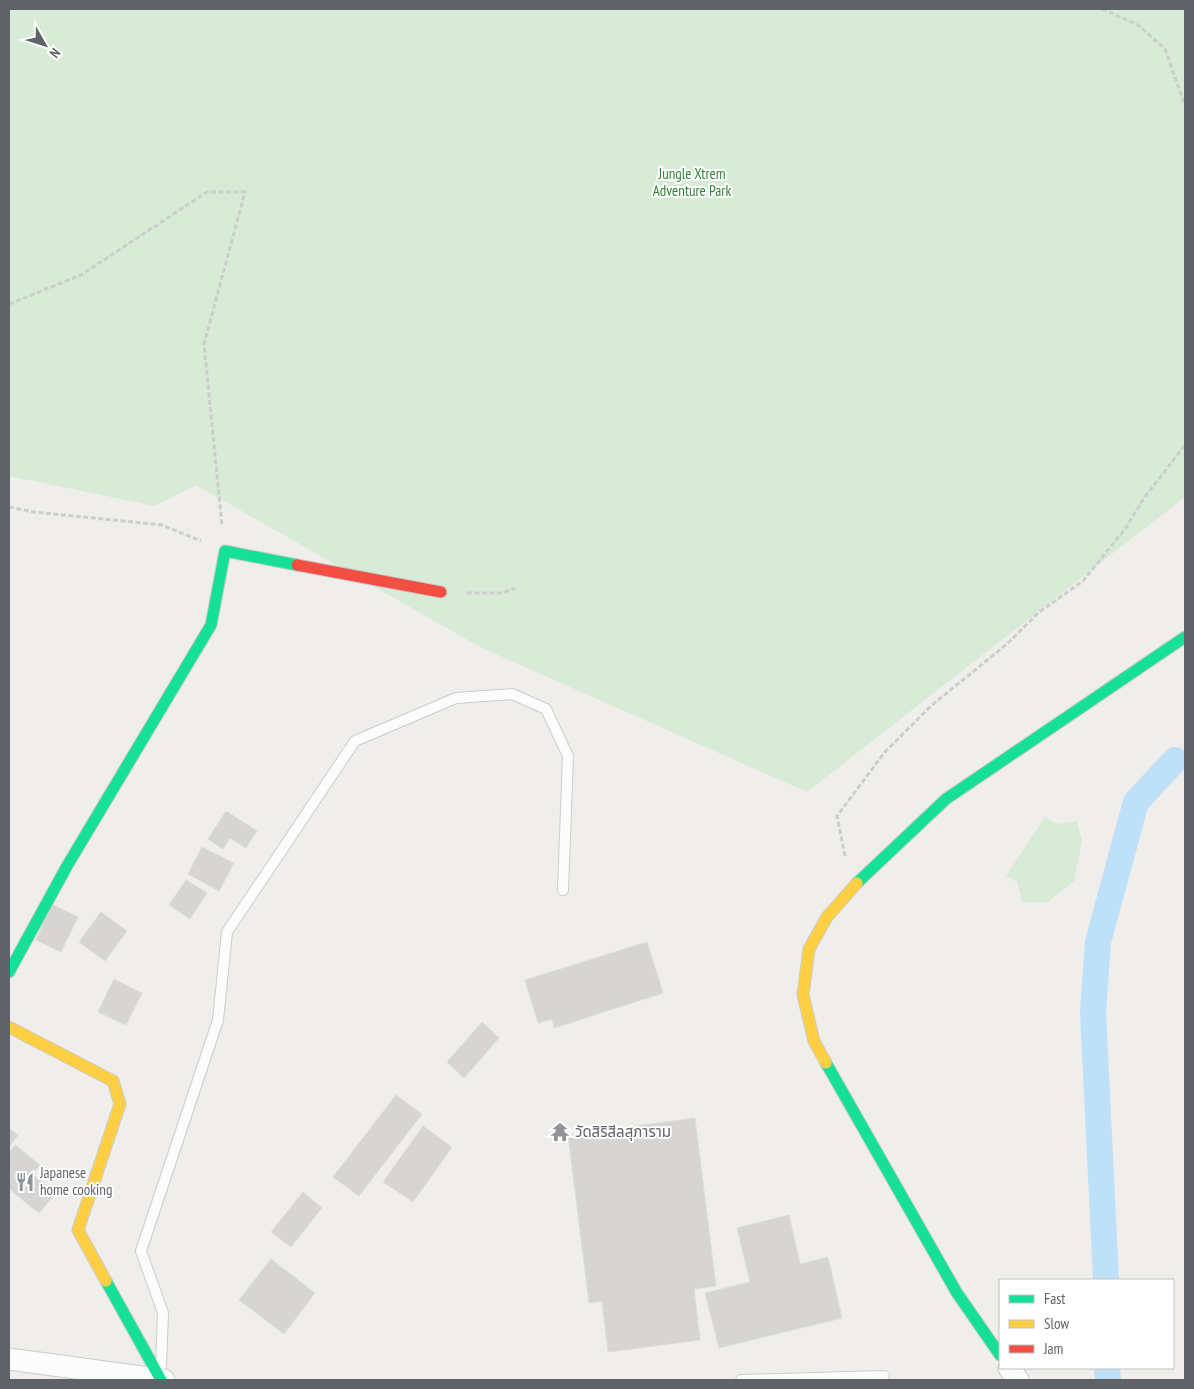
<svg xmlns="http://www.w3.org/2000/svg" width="1194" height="1389" font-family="'PT Sans Narrow','Noto Sans Thai',sans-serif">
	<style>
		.green { fill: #d8ebd6 }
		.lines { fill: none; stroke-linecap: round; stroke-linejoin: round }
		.canal { stroke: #bfe0f9; stroke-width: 26 }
		.building { fill: #d6d5d3; stroke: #deddd9 }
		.lane-casing { stroke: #cbcccc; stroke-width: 12 }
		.street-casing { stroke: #cbcccc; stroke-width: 23 }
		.fast-casing { stroke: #cacacb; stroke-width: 13 }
		.slow-casing { stroke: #cacacb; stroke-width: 13 }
		.jam-casing { stroke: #cacacb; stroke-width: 13 }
		.path { stroke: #cacfcc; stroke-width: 3; stroke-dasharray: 5 2.5; stroke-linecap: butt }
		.lane { stroke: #fdfcfc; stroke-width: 10 }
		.street { stroke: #fdfcfc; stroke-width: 21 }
		.fast { stroke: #16e098; stroke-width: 11 }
		.slow { stroke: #ffcf43; stroke-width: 11 }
		.jam { stroke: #f24e42; stroke-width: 11 }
		.labels { text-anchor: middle; stroke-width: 4; stroke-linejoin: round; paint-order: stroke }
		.park-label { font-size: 15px; fill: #348238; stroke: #fff }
		.poi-label { font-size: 15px; fill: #5f6368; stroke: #fff; text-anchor: start }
	</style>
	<rect width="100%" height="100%" fill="#efeeea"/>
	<path class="green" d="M9,9h1176v488l-378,295 -327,-145 -284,-162 -41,21 -146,-30z
		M1045,817l11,7 21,-3 5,20 -8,40 -26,21h-26l-5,-20 -11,-6z"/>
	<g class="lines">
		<path class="canal" d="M1106,1280l-13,-269 5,-69 38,-140 39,-42
			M1107,1368l1,12"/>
	</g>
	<path class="building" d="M226,811l31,20 -11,17 -16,-10 -7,11 -15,-10z
		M202,847l32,16 -15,28 -31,-17z
		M186,880l21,13 -17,26 -21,-14z
		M52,904l26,13 -17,35 -25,-12z
		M101,912l26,19 -22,30 -26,-19z
		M647,942l16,51 -109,35 -2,-9 -14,4 -13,-43z
		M114,979l28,14 -16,32 -28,-13z
		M482,1022l17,16 -35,40 -17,-16z
		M396,1095l26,19 -63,82 -26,-19z
		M695,1118l21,168 -22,3 6,51 -92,12 -6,-51 -13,2 -21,-168z
		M423,1126l29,21 -39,55 -30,-20z
		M9,1128l9,7 -9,12z
		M15,1145l25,20 -8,9 24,19 -17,20 -30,-24v-36z
		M303,1192l19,16 -31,39 -20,-15z
		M789,1215l11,49 28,-7 14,61 -123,30 -14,-55 45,-11 -13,-54z
		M271,1259l44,34 -31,41 -45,-34z"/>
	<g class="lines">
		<g class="lane-casing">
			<path id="lane" d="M161,1366l2,-53 -22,-62 77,-231 9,-88 128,-191 101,-43 56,-4 34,15 22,47 -5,134
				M741,1380l143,-4"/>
		</g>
		<g class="street-casing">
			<path id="street" d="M9,1359l155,21
				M1009,1368l9,12"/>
		</g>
		<g class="fast-casing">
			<path id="fast" d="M857,883l89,-84 239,-162
				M9,972l58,-106 144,-241 14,-74 72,14
				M826,1063l131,230 43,62
				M106,1281l55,99"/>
		</g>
		<g class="slow-casing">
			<path id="slow" d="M9,1027l104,54 7,23 -42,126 28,51
				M826,1063l-12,-22 -11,-46 6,-46 18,-32 30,-34"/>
		</g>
		<g class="jam-casing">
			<path id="jam" d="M297,565l144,27"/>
		</g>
		<path class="path" d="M1102,9l36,16 27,24 20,57
			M9,304l72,-29 126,-83h38l-41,152 18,182
			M9,507l25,5 128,13 39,16
			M467,593h36l12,-5
			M845,856l-8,-40 47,-63 48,-48 75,-61 31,-31 45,-32 42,-52 19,-31 41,-53"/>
		<use href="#lane" class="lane"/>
		<use href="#street" class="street"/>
		<use href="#fast" class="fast"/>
		<use href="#slow" class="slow"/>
		<use href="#jam" class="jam"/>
	</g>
	<defs>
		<g id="temple-bare" transform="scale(1.5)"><path d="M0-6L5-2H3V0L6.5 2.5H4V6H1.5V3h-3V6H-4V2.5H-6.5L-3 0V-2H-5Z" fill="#919496" stroke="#fff" stroke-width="2.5" paint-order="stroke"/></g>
		<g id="restaurant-bare" transform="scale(1.5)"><path d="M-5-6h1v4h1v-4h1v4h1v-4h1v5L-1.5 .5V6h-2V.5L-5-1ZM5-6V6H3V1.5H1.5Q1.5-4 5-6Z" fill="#919496" stroke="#fff" stroke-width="2.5" paint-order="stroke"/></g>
	</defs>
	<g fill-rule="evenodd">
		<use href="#temple-bare" x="560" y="1132"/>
		<use href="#restaurant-bare" x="25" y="1182"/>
	</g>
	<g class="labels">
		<g class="park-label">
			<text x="692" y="179">Jungle Xtrem<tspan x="692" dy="17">Adventure Park</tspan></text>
		</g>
		<g class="poi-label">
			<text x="575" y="1137">วัดสิริสีลสุภาราม</text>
			<text x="40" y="1178">Japanese<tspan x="40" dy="17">home cooking</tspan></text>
		</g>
	</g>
	<rect width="1194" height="1389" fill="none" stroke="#5f6368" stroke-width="20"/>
	<rect x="999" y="1279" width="175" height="90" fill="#ffffff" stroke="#bfc1c3"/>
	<rect x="1009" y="1295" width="25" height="8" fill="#16e098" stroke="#bfc1c3"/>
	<text x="1044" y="1304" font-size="15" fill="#5f6368">Fast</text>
	<rect x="1009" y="1320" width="25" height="8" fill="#ffcf43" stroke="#bfc1c3"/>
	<text x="1044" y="1329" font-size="15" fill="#5f6368">Slow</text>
	<rect x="1009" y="1345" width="25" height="8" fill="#f24e42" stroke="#bfc1c3"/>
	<text x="1044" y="1354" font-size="15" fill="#5f6368">Jam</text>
	<g transform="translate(45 45) rotate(129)" stroke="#ffffff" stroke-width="4" paint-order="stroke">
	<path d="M0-4L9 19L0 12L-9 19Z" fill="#5f6368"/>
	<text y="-8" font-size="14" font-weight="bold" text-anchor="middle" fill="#5f6368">N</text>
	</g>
</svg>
